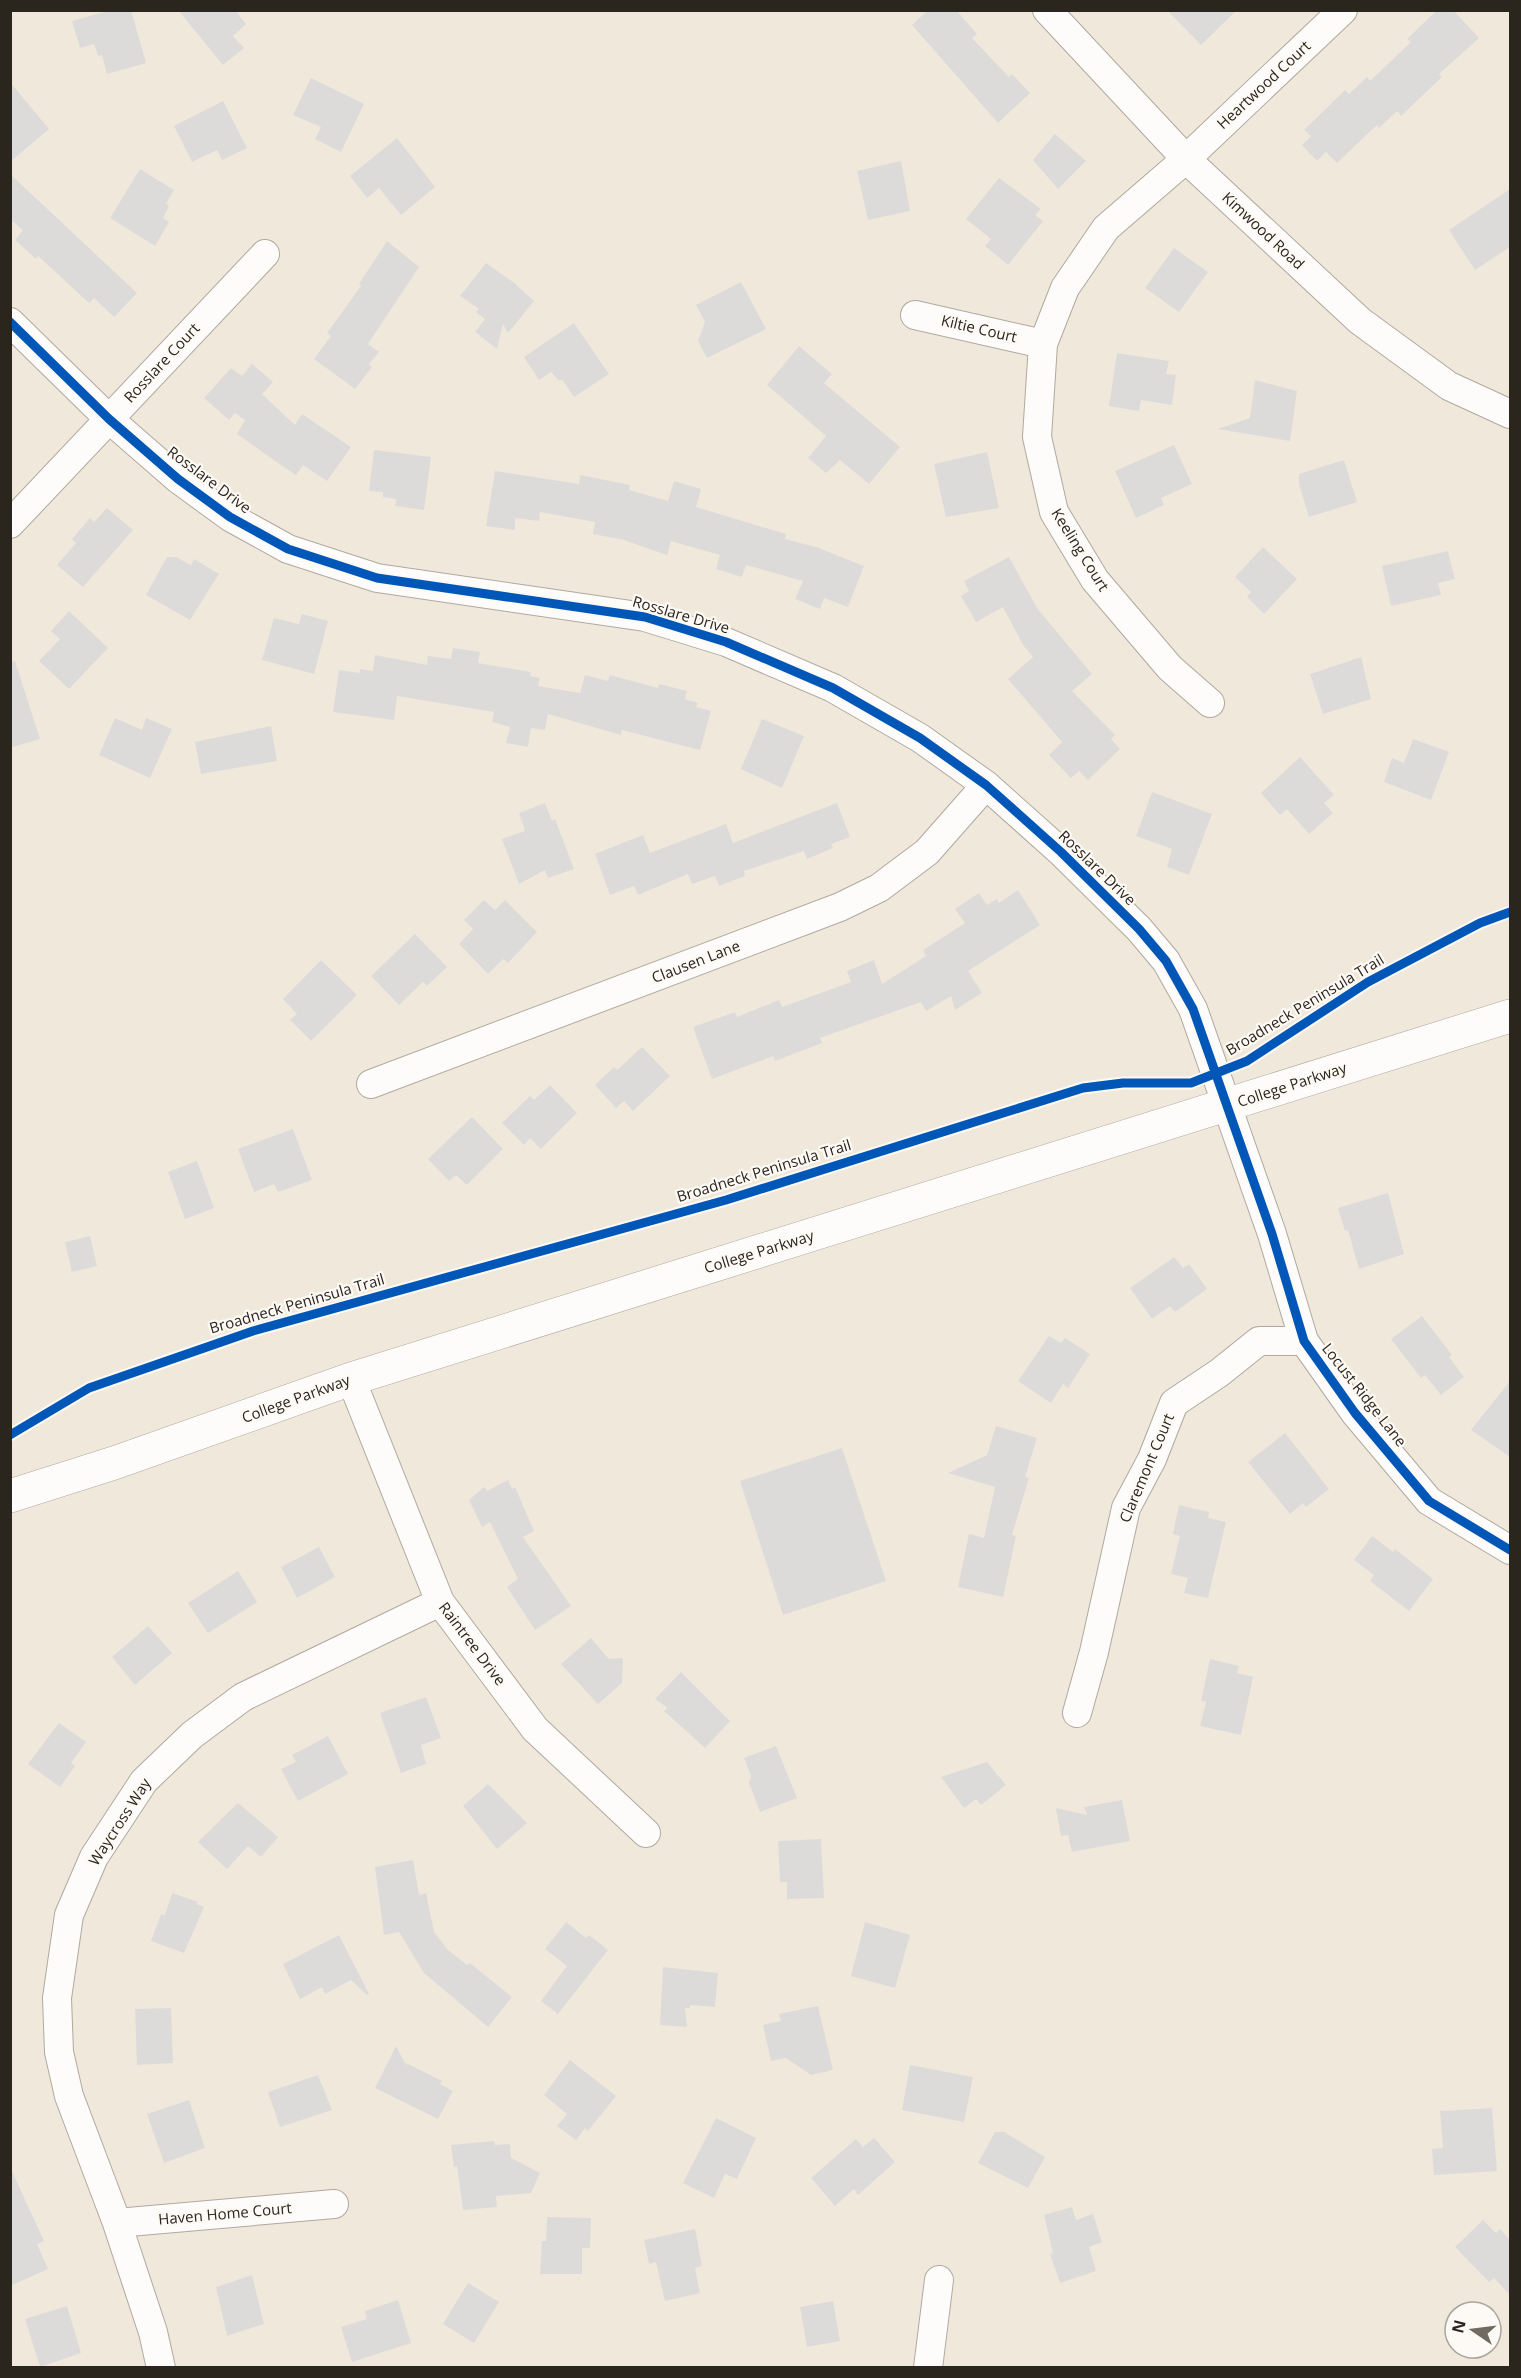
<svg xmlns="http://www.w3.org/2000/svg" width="1521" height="2378" font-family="'Open Sans',sans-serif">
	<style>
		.building { fill: #dddbda }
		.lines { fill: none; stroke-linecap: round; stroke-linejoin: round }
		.minor-casing { stroke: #b0a99f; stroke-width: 30 }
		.secondary-casing { stroke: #b0a99f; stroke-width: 34 }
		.minor { stroke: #fdfcfa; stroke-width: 28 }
		.secondary { stroke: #fdfcfa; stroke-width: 33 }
		.cycleway-casing { stroke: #fdfaf5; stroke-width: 13 }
		.cycleway { stroke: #0057b8; stroke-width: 9 }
		.labels { text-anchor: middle; stroke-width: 4.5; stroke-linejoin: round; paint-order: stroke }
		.street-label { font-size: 15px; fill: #2b261d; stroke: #fdfaf5 }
	</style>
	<rect width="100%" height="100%" fill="#f0e8db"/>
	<path class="building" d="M111,10h20l15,53 -39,11 -5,-19 -4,1 -4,-12 -14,4 -8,-27z
		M178,10h57l11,14 -13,12 11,12 -21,17z
		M928,10h28l21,24 -5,4 37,39 3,-3 18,19 -32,30 -86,-98z
		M1167,10h70l-36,35z
		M1437,10h16l26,28 -40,36 3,3 -41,39 -4,-5 -18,17 -2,-3 -40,38 -11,-11 -9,9 -15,-16 9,-9 -7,-6 41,-40 4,4 18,-17 3,4 41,-39 -4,-3z
		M311,78l53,26 -23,48 -26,-13 6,-12 -28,-12z
		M10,82l39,47 -39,33z
		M223,101l24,47 -25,12 -5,-10 -25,12 -18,-36z
		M1055,134l31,27 -28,28 -25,-29z
		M397,138l38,49 -34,28 -22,-27 -12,10 -17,-22z
		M901,161l9,50 -42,9 -11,-49z
		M140,169l34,21 -8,14 3,2 -6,12 6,4 -14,24 -45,-28z
		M10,174l127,119 -23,24 -20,-19 -5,5 -51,-47 -2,3 -21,-19 8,-10 -13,-11z
		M999,178l42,31 -6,6 8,6 -35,44 -23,-19 6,-7 -25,-20z
		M1510,189v58l-35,23 -26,-40z
		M387,241l32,26 -51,77 11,8 -10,12 3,3 -17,22 -41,-30 17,-23 -4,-3 34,-47 -2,-2z
		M1174,248l34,24 -29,40 -34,-24z
		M486,263l27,19 21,19 -26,32 -5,-9 -6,25 -22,-17 10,-13 -9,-7 3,-3 -19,-13z
		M741,282l25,47 -59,29 -9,-17 7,-19 -9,-17z
		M574,323l35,51 -35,23 -12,-18 -3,2 -8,-9 -12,8 -15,-23z
		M799,346l33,28 -8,9 76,64 -31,37 -29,-24 -14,13 -18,-15 18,-22 -59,-51z
		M1117,353l52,8 -3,13 10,1 -4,30 -31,-5 -2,11 -30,-5z
		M252,364l21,18 -11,12 33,31 7,-11 49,33 -24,34 -24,-16 -7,10 -21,-14 -38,-27 8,-14 -10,-7 -6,7 -25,-22 27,-30 11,8z
		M1255,380l42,11 -7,50 -72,-12 32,-11z
		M1174,445l18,39 -31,14 3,7 -28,13 -21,-47z
		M374,450l57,7 -7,53 -29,-4 1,-7 -13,-2v-5l-14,-1z
		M987,452l12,56 -53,9 -12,-53z
		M1344,460l13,42 -48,15 -10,-33v-10z
		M495,471l84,13 1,-9 50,10 -1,5 39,11 6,-20 27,8 -5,18 90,27 -1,5 31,8 48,19 -16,41 -24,-9 -4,11 -25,-10 8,-18 -57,-16 -4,12 -26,-8 4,-14 -49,-14 -4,14 -43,-15 -31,-6 2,-12 -55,-10 -1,9 -24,-3v12l-29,-4z
		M107,508l26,22 -50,57 -26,-22 19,-22 -4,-4 18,-21 4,4z
		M1263,547l34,32 -33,35 -17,-17 4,-5 -16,-15z
		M1448,551l7,28 -17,4 3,12 -50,11 -9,-40z
		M167,557h9l15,8 3,-6 25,15 -29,46 -44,-25z
		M1009,557l28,51 55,66 -20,17 43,44 -4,4 9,10 -32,31 -9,-9 -8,7 -22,-23 13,-13 -54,-63 25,-22 -10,-12 -20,-38 -27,15 -15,-26 8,-5 -5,-10z
		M69,611l39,37 -39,41 -30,-28 21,-22 -9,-8z
		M302,614l26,7 -14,53 -52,-14 12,-42 25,6z
		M453,648l27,4 -2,11 53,9 -1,4 10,2 -2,8 42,7 5,-18 23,6 2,-6 48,13 1,-4 28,7 -2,8 13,4 -2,4 15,4 -11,39 -78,-20 -1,5 -73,-21 -3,16 -14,-2 -3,19 -22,-4 4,-16 -18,-5 2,-10 -97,-16 -3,24 -61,-8 6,-42 21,3v-4l13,2 2,-16 52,10 1,-9 23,3z
		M1361,657l10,42 -48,15 -13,-40z
		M15,661l25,78 -30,9v-86z
		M115,718l27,12 4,-12 26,11 -22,49 -51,-23z
		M762,719l42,17 -22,52 -41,-19z
		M271,726l6,35 -76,13 -6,-32z
		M1413,739l36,13 -18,48 -47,-18 8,-24 12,5z
		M1300,757l34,38 -10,8 9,10 -24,21 -22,-25 -7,6 -19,-22z
		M1152,792l60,22 -23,61 -22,-8 5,-18 -36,-13z
		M545,803l7,18 3,-2 19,50 -26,9 -3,-8 -26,14 -17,-45 23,-8 -6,-18z
		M837,803l13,34 -19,7 2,4 -26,11 -3,-8 -60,20 1,5 -26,10 -4,-10 -23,8 -4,-10 -50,21 -4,-9 -24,9 -15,-41 48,-19 7,18 76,-29 7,19z
		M1018,890l22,35 -72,46 14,22 -27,17 -4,-14 -25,15 -5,-9 -101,36 2,5 -47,18 -2,-5 -61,23 -19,-52 42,-15 2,5 42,-17 3,7 69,-25 -4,-11 27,-11 8,24 44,-28 -3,-6 42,-27 -10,-14 24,-16 8,12 10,-6 2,4z
		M484,900l11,10 10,-10 32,32 -29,31 -5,-4 -15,15 -29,-30 14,-15 -9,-9z
		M415,934l32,33 -20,19 -4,-4 -24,23 -28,-29z
		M321,960l36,35 -46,46 -21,-21 7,-6 -14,-15z
		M642,1047l28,29 -37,35 -9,-10 -8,7 -21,-23 19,-18 3,3z
		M550,1085l27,28 -36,36 -11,-11 -6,7 -22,-22 28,-27 4,4z
		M472,1117l31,32 -36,36 -11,-10 -7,6 -21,-22z
		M293,1129l19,51 -34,12 -4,-8 -20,8 -16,-43z
		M197,1161l17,47 -29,11 -17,-47z
		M1388,1193l16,61 -45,15 -11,-39 -3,1 -7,-23z
		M90,1236l7,30 -25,6 -7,-30z
		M1174,1257l9,11 6,-4 18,25 -32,23 -5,-6 -18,13 -22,-31z
		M1422,1316l30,39 -3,2 15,20 -23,18 -16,-20 -4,3 -30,-39z
		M1049,1336l12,7 4,-5 25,16 -22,34 -5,-4 -12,19 -33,-22z
		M1510,1381v76l-39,-27z
		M996,1426l41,12 -12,39 4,1 -17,57 4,1 -13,61 -45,-10 11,-53 15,4 11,-51 -47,-14 39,-18z
		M1285,1433l44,56 -23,18 -3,-4 -13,11 -42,-52z
		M842,1448l44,133 -103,34 -43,-134z
		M508,1480l4,9 3,-2 19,44 -11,6 48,69 -36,24 -28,-43 11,-8 -28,-57 -8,5 -13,-27 15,-13 3,4z
		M1179,1505l30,7 -1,6 18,4 -18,76 -24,-5 4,-15 -17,-4 9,-38 -7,-2z
		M1372,1536l21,16 2,-3 38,30 -24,32 -39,-30 4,-6 -20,-15z
		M319,1547l16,30 -38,21 -16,-31z
		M238,1571l19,31 -49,31 -20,-30z
		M148,1626l24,27 -37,32 -23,-28z
		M591,1638l18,21 14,-1 -1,25 -24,21 -37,-40z
		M1210,1659l29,7 -2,7 16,4 -12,58 -41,-9 6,-24 -5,-1z
		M681,1672l49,49 -25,27 -41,-37 4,-3 -13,-9z
		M426,1697l15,41 -20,7 5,19 -25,9 -21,-60z
		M59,1723l27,19 -15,21 4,3 -15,21 -32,-23z
		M328,1736l20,38 -50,27 -17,-32 15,-7 -4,-7z
		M776,1746l21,52 -37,14 -11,-29 2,-7 -7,-18z
		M987,1762l19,23 -25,20 -5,-6 -12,9 -23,-31z
		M488,1784l39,39 -30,26 -34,-43z
		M1122,1800l8,41 -58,11 -4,-17 -7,1 -5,-28 31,7 -3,-8z
		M238,1803l40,34 -17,20 -13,-11 -21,23 -29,-27z
		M821,1839l3,59 -37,1v-17h-7l-2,-41z
		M413,1860l6,35 7,-2 8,39 13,17 20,16 3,-2 42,34 -24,30 -64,-54 -25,-41 -15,3 -9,-68z
		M172,1893l26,9 -2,2 8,3 -20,46 -33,-12 10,-27 4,1z
		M566,1922l20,16 3,-3 19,15 -50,64 -17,-13 26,-35 -22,-17z
		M865,1922l45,13 -15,53 -44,-12z
		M339,1935l30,59 -2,1 -16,-15 -26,14 -3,-7 -22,12 -17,-35z
		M663,1967l55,6 -3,34 -25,-2v3h-5l2,19 -27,-2z
		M818,2006l15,64 -22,5 -25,-17 -15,3 -8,-36 18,-4 -2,-7z
		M171,2008l2,55 -36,2 -2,-56z
		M396,2046l11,21 -1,-4 36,18 -2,3 13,7 -15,28 -63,-31z
		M570,2060l46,36 -28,35 -3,-3 -9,12 -19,-14 10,-12 -23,-19z
		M910,2065l63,12 -9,45 -62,-12z
		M318,2075l14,35 -52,17 -12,-35z
		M189,2100l16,48 -41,15 -17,-49z
		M1492,2108l5,63 -63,4 -2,-26 11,-1 -3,-37z
		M716,2118l40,20 -19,41 -12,-5 -11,24 -31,-15z
		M995,2132h9l41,25 -17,31 -50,-25z
		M874,2138l21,24 -37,33 -4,-6 -19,17 -24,-28 45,-39 7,8z
		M494,2141l1,4 15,-1 1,14 29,15 -9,20 -35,3 1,11 -34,3 -6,-44 -3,1 -3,-22z
		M10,2167l34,74 -7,3 11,25 -38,17z
		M1072,2207l4,13 17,-6 9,28 -13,5 7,24 -36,12 -10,-29 3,-1 -9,-38z
		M547,2217l44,1 -1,30h-8v26h-42l2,-33h4z
		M1483,2220l13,13 4,-4 10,11v55l-16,-17 -5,4 -34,-35z
		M695,2229l7,37 -7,2 5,25 -35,8 -9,-39 -7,2 -5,-24z
		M252,2275l12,49 -37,12 -11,-49z
		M468,2283l31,19 -25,41 -31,-19z
		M398,2300l13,43 -59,19 -11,-35 26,-8 -2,-8z
		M833,2301l7,40 -33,6 -7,-40z
		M67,2306l14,47 -41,14 -15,-48z"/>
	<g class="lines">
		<g class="minor-casing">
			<path id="minor" d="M1047,10l139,149 174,162 89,65 61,28
				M915,315l128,29
				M10,322l99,97 69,60 52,38 58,32 89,29 268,39 81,25 107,46 87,50 66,47 75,67 78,77 27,32 27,48 79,225 32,107 51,72 74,88 81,49
				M10,524l255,-270
				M1210,703l-40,-35 -75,-88 -41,-68 -17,-75 6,-93 22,-56 41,-60 80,-69 157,-149
				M371,1084l469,-177 39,-19 48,-36 59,-67
				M351,1379l89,223 95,127 111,104
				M1077,1713l17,-61 32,-144 26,-49 22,-56 45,-30 40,-32h45
				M117,2223l217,-19
				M161,2368l-8,-36 -36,-109 -48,-127 -10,-44 -2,-54 12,-83 25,-58 27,-41 23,-35 48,-46 51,-38 197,-95
				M928,2368l11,-88"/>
		</g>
		<g class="secondary-casing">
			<path id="secondary" d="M10,1496l104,-33 237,-84 1159,-363"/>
		</g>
		<use href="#minor" class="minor"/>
		<use href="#secondary" class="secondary"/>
		<g class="cycleway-casing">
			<path id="cycleway" d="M10,322l99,97 69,60 52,38 58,32 89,29 268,39 81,25 107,46 87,50 66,47 75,67 78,77 27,32 27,48 79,225 32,107 51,72 74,88 81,49
				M10,1435l79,-47 164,-57 473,-131 357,-112 40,-5h68l56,-22 121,-79 112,-59 30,-11"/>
		</g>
		<use href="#cycleway" class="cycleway"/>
	</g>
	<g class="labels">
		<g class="street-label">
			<text transform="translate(1264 85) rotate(-43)" y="5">Heartwood Court</text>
			<text transform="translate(1263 231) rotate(43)" y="5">Kimwood Road</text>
			<text transform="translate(979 329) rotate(13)" y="5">Kiltie Court</text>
			<text transform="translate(162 363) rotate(-47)" y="5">Rosslare Court</text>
			<text transform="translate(209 480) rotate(37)" y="5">Rosslare Drive</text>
			<text transform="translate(1080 550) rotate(58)" y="5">Keeling Court</text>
			<text transform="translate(681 615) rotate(16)" y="5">Rosslare Drive</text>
			<text transform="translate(1097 868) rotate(44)" y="5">Rosslare Drive</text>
			<text transform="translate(696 962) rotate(-21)" y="5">Clausen Lane</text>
			<text transform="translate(1305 1005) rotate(-31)" y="5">Broadneck Peninsula Trail</text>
			<text transform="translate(1292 1085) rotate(-18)" y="5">College Parkway</text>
			<text transform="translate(764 1171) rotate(-17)" y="5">Broadneck Peninsula Trail</text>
			<text transform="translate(759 1252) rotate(-17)" y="5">College Parkway</text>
			<text transform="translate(297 1304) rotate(-16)" y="5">Broadneck Peninsula Trail</text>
			<text transform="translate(1364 1395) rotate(52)" y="5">Locust Ridge Lane</text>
			<text transform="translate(296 1399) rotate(-20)" y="5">College Parkway</text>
			<text transform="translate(1147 1468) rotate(-67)" y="5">Claremont Court</text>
			<text transform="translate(472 1644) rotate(53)" y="5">Raintree Drive</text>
			<text transform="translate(120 1822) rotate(-57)" y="5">Waycross Way</text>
			<text transform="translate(225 2214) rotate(-5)" y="5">Haven Home Court</text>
		</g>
	</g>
	<rect width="1521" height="2378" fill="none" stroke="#2b261d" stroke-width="24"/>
	<g transform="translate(1473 2330) rotate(284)"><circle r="28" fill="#fdfaf5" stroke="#a9a59f" stroke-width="1.5"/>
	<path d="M0-4.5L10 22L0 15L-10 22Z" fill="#706a60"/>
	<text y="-9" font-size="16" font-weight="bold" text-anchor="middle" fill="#2b261d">N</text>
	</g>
</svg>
